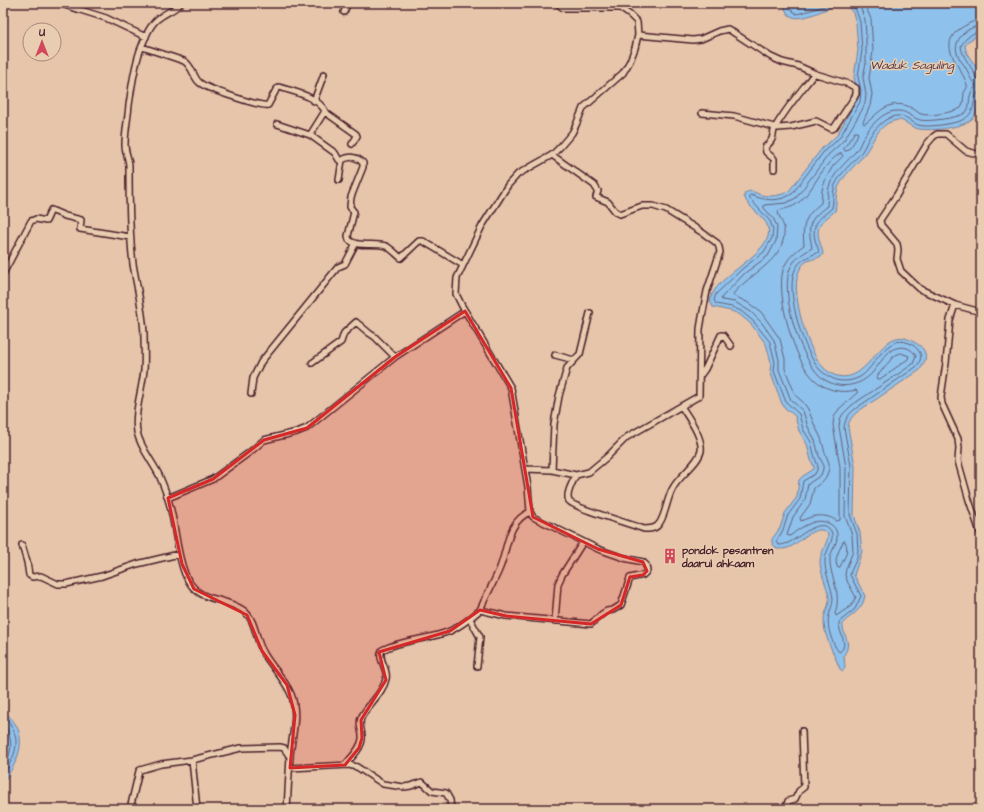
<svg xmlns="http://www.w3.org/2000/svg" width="984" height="812" font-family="'Architects Daughter',sans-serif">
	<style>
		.water { fill: #8ec1eb; stroke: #73809e }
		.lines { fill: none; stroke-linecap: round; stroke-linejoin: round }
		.shore { stroke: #656078; stroke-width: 1 }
		.street-casing { stroke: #4a1f2b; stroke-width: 8 }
		.street { stroke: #e9cdb0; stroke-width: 5 }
		.marked { fill: #d62828; fill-opacity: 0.2; stroke: #d62828; stroke-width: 3; stroke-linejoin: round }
		.labels { text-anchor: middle; stroke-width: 3; stroke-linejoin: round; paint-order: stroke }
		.poi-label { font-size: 11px; font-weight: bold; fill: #4a1f2b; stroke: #e9cdb0; text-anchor: start }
		.water-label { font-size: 12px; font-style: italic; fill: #543748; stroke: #e9cdb0 }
	</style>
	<rect width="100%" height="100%" fill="#e6c5aa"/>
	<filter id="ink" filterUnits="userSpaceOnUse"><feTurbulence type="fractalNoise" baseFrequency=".025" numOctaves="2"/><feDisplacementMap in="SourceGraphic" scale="8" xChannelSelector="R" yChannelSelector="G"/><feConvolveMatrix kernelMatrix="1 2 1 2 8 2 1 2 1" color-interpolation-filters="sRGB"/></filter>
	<g filter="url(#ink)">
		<path class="water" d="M784,3h197v31l-13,7 -3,5c1,11 11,17 14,27 2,6 1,15 0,22 0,8 -1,17 -6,23 -9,10 -41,13 -54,11 -7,-1 -12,-7 -19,-9 -23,1 -26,24 -38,37 -8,10 -18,18 -23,29 -4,8 -2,17 -4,25 -9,8 -20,13 -16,28 1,6 4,10 4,16 -10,7 -19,1 -25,19 -7,21 10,79 26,94 3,3 9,7 13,8 34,9 44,-54 75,-35 6,3 11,6 13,12 2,7 -2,11 -5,17l-63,42c-5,5 -8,8 -9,15l7,39 -1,49 6,18 2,18 -8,24 11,21c-3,15 -13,18 -22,27 -1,13 10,18 1,32l1,12 -2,4 -3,-2c-6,-16 -17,-33 -16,-50 1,-8 6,-14 5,-22 -2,-11 -9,-24 -9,-36 1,-10 8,-18 8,-27 -11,-13 -28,9 -38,13 -4,2 -8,2 -13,2l-5,-6v-4l8,-11 5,-15 12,-16 2,-17 4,-4 11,-7v-2l-3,-7 -4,-16 -8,-13 -4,-15 -10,-8 -3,-4 -12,-33 1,-9 -5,-18 -15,-20 -12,-10 -8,-3 -18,-4 -3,-6c3,-26 66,-48 58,-74 -4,-12 -20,-18 -24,-31l1,-3c7,-4 10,0 16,2 9,2 20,1 28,-4l34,-44 8,-6 6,-6 19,-34 1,-11 -3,-13 4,-27 -2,-27 -3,-10 -4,-5 -9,-4c-15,3 -53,30 -56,-1z
			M3,712c6,3 9,7 13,13 11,20 -1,41 -13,57z"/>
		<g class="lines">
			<path class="shore" d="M788,3l2,6 7,5 25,-7 9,-4
				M848,3l8,7 4,12 2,28 -4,27 3,13 -1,12 -20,35 -7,7 -8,6 -33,44c-13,8 -27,7 -41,1l-2,1 1,3 20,22 3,8 -1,9 -8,14 -22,17 -26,25 -2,6 2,4 16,3 9,4 12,10 17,21 5,20 -1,9 12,31 13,12 4,15 8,13 4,16 3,8 -1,4 -2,4 -12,7 -3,18 -12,16 -5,15 -7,12 3,3c3,0 6,-1 9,-2 10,-4 33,-28 43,-12 5,8 -6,20 -6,29 -1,12 7,27 8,39 0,6 -3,11 -4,16 -3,11 3,29 10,37 11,-6 -1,-20 0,-30l16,-13 6,-13 -11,-21 1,-4 6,-13 1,-7 -1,-17 -7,-19 1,-49 -7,-38c1,-9 4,-13 11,-19l61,-42c3,-4 6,-8 4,-14 -2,-4 -6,-8 -11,-10 -23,-10 -34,25 -49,34 -8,4 -16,5 -24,3 -5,-2 -12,-6 -16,-10 -16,-17 -34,-75 -26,-98 5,-13 14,-15 25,-20 -1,-5 -3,-8 -4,-12 -4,-18 6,-22 17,-32 2,-8 0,-15 3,-23 6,-13 16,-21 25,-31 4,-5 6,-11 9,-16 6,-10 18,-23 30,-22 8,0 12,6 19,9 9,3 33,-1 42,-4 21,-8 9,-28 21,-29
				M856,3l5,6 4,11 1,16v27l-3,14 3,18 -1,8 -3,7 -18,30 -7,7 -8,7 -33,44 -10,5 -22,2v3l9,10 4,8 -1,15 -8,15 -23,17 -24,25 1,2 13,2 16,10 11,11 12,17 5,20v10l12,30 12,11 5,16 7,13 4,16 4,8v5l-2,6 -13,9 -3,16 -12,17 -6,18 3,1c6,-5 13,-10 21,-13 11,-5 28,1 26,15 -1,9 -8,15 -7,24 0,4 1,8 2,12 4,14 8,25 3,39l1,3 15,-10 5,-9 -8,-14 -3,-8 1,-6 7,-18 -1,-16 -7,-19 1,-49 -7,-40 1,-8 3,-5 9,-9 61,-41 3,-8c-5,-10 -17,-11 -26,-5 -7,6 -12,15 -17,21 -12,14 -32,18 -48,8 -23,-14 -44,-82 -36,-109 4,-12 13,-17 23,-23 -4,-22 -5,-27 15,-42 1,-9 0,-16 4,-24 6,-13 16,-20 25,-31 4,-4 5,-11 9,-16 6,-10 18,-23 30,-24 12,-1 15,6 25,9 8,2 38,-2 45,-7 6,-5 3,-13 6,-20 1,-3 4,-5 5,-7 -5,-5 -6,-10 -9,-16 -3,-6 -8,-10 -10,-17 -4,-14 11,-27 24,-27
				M864,3l7,16 2,32 -4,27 3,16 -2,12 -7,16 1,2c9,-5 14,-14 25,-18 8,-3 17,-2 24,3 3,1 5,4 8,5 8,3 33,-2 40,-6 3,-5 2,-9 3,-15 1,-3 4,-5 3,-8 -5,-19 -32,-40 -6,-57 7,-4 13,-8 20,-8
				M981,31c-8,1 -16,7 -20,15 1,12 12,21 15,32l5,3
				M855,132h2l1,1c-2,7 -6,13 -11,18h-2l-1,-2z
				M841,153l2,3 -10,10 -7,12 -4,12 -1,13c-16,13 -19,21 -17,42 -9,7 -17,13 -21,25 -7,26 11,91 31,109 11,11 27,15 42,11l2,2 -19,17 -5,8 -1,8 7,42v53l-3,1c-12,-8 -23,-6 -36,0l-1,-3 10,-14 4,-16 8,-6 4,-5 3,-8v-6l-4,-10 -4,-15 -7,-14 -6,-15 -5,-7 -7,-6 -11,-27v-10l-5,-20 -19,-27 -14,-10 -13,-6 -1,-2c17,-21 54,-34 51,-66 -1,-6 -6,-12 -6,-17 7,-3 14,-3 20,-8 17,-13 23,-39 43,-50z
				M901,353l8,3 -1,3 -28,20h-2l-1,-3 17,-20z
				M845,541c5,10 -1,17 -5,26l-2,1c-5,-8 1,-17 5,-26z
				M3,716c4,3 6,6 8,10 11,17 2,34 -8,49
				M3,722c10,16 11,29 0,45"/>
			<g class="street-casing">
				<path id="street" d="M58,3l48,15 40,19
					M181,3c-6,7 -15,9 -22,15 -9,6 -14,20 -18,30 -7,18 -9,38 -12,57 -1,13 -4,26 -4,40 0,7 4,14 4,21 0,33 0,66 4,98 4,24 10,46 11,70 0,12 1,24 0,36 -2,21 -10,41 -7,62 3,15 15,29 22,43 3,7 6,14 8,21 9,25 8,53 18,78 12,30 36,21 58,36 13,10 12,27 19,40 8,16 21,26 29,44 8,20 1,41 -1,62 -1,17 -2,35 -3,53
					M344,12l4,-9
					M638,35l55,5 8,-1 18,-8 9,-2 43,28 11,5 16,4 18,8 33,10 7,4v6l-2,4 -20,30 -2,1 -16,-8 -25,6 -13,1 -44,-12 -32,-3
					M142,47l42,14c9,5 9,17 16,22 8,6 60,24 68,22l8,-15 3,-3c15,5 38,9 46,24l-15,24 25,18 4,7h3c7,-4 15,-4 21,3v4l-12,30 -1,10 4,5 -6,24 1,4c10,8 24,2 37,6 6,3 10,8 15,12l18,-17h4l40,24
					M314,101l10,-27
					M325,112l31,22 1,2 -5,8
					M277,124l33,11
					M774,169v-10l-8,-7 -1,-5c12,-10 5,-11 11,-21 11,-19 25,-35 38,-52
					M339,180l3,-20
					M3,274l28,-53 5,-2 10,2 5,-11 14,6 16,4 -1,9 50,8
					M955,305l-35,-16 -19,-18 -4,-12 1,-9 -1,-6 -16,-19 -1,-5 16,-24 31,-52 6,-7 4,-3h9l20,17 15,4
					M981,312l-26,-7 -5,15 -4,43 -5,34 1,7 16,35 1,9 -1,13 11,39 12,35
					M555,355l19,5
					M312,363l29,-21 3,-9 12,-11 13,11 6,4 20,20
					M700,376l5,-7 16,-34h2l8,11
					M251,394l2,-16 8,-16 77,-95 7,-3 10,-19
					M525,469l27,1 24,5 13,-3 18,-15 20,-20 72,-41 1,-67 2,-12 5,-26 13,-39 -1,-5 -2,-4 -17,-12 -34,-21 -13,-4h-11l-22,8 -5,-3 -7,-9 -12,-5 2,-6 -4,-6 -42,-30
					M552,470l2,-46 5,-28 8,-28 13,-14 10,-41
					M576,475c-3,7 -11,19 -7,26 3,6 65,24 75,28 5,0 11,0 14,-4 7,-6 9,-28 15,-37 6,-12 25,-24 28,-37 2,-14 -13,-34 -20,-45
					M168,498l45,-19 37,-27 14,-12 33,-8 10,-4 88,-71 70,-46
					M22,545l5,17 2,13 3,2 9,-1 17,8h8l36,-8 35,-12 42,-10
					M480,610c6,-14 13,-26 19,-40 9,-20 7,-48 31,-58
					M470,619l10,18 -3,29
					M555,621l3,-37 4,-9 21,-33
					M192,760l5,49
					M345,765c6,-7 16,-16 17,-26 1,-7 -4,-13 -1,-21 6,-13 22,-24 25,-39 3,-10 -9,-19 -4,-29 21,-11 46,-10 68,-19 11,-5 21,-13 30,-21l26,6 85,8 11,-10 5,-3 6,-1 8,-5 9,-27 13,-3 4,-4 -1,-6 -3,-3 -19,-4 -26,-9 -65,-32 -3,-5 -2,-25 -17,-99 -49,-82 -6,-12 1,-16 25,-52 26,-41 10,-11 34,-19 8,-8 12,-14 4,-8 7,-17 40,-35 7,-12 5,-13 3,-13 -1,-13 -7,-7 -10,-7h-57l-6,-5
					M290,768l59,-3 8,2 26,17 21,3 7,-1 11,-4 10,9 14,2 4,7 1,9
					M130,809l9,-38 1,-1 21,-6 31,-4 49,-12 39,-1 4,1 6,9
					M786,809l2,-8 7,-2 4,-8 5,-4 -2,-56"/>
			</g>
			<use href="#street" class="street"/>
		</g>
	</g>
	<path class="marked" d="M465,311l46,77 22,129 65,32 45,13 4,9 -4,4 -13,2 -9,28 -30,19 -85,-8 -26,-6 -30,21 -71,21 7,28 -25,40 1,18 -3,10 -14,17 -55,3 5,-53 -8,-30 -25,-34 -15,-36 -53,-26 -12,-25 -14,-66 45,-19 51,-39 43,-12 88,-71z"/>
	<defs>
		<g id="building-bare" transform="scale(1.2)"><path d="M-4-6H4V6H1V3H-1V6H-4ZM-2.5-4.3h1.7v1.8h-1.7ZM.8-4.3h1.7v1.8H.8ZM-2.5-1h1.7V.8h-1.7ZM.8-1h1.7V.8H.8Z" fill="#d1495b" stroke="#e9cdb0" stroke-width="2.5" paint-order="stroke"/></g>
	</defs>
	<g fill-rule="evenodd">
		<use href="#building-bare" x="670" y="556"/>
	</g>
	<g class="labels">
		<g class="poi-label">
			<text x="682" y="554">pondok pesantren<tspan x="682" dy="13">daarul ahkaam</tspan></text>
		</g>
		<g class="water-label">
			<text x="912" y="69">Waduk Saguling</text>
		</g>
	</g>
	<rect width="984" height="812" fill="none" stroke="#e9cdb0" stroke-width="16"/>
	<rect x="8" y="8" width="968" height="796" fill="none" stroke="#4a1f2b" stroke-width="1.5" filter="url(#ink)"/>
	<g transform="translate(42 42)"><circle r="19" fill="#e9cdb0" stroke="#a9877b"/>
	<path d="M0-3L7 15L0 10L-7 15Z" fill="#d1495b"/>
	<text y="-6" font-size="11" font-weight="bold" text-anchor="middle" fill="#4a1f2b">U</text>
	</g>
</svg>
